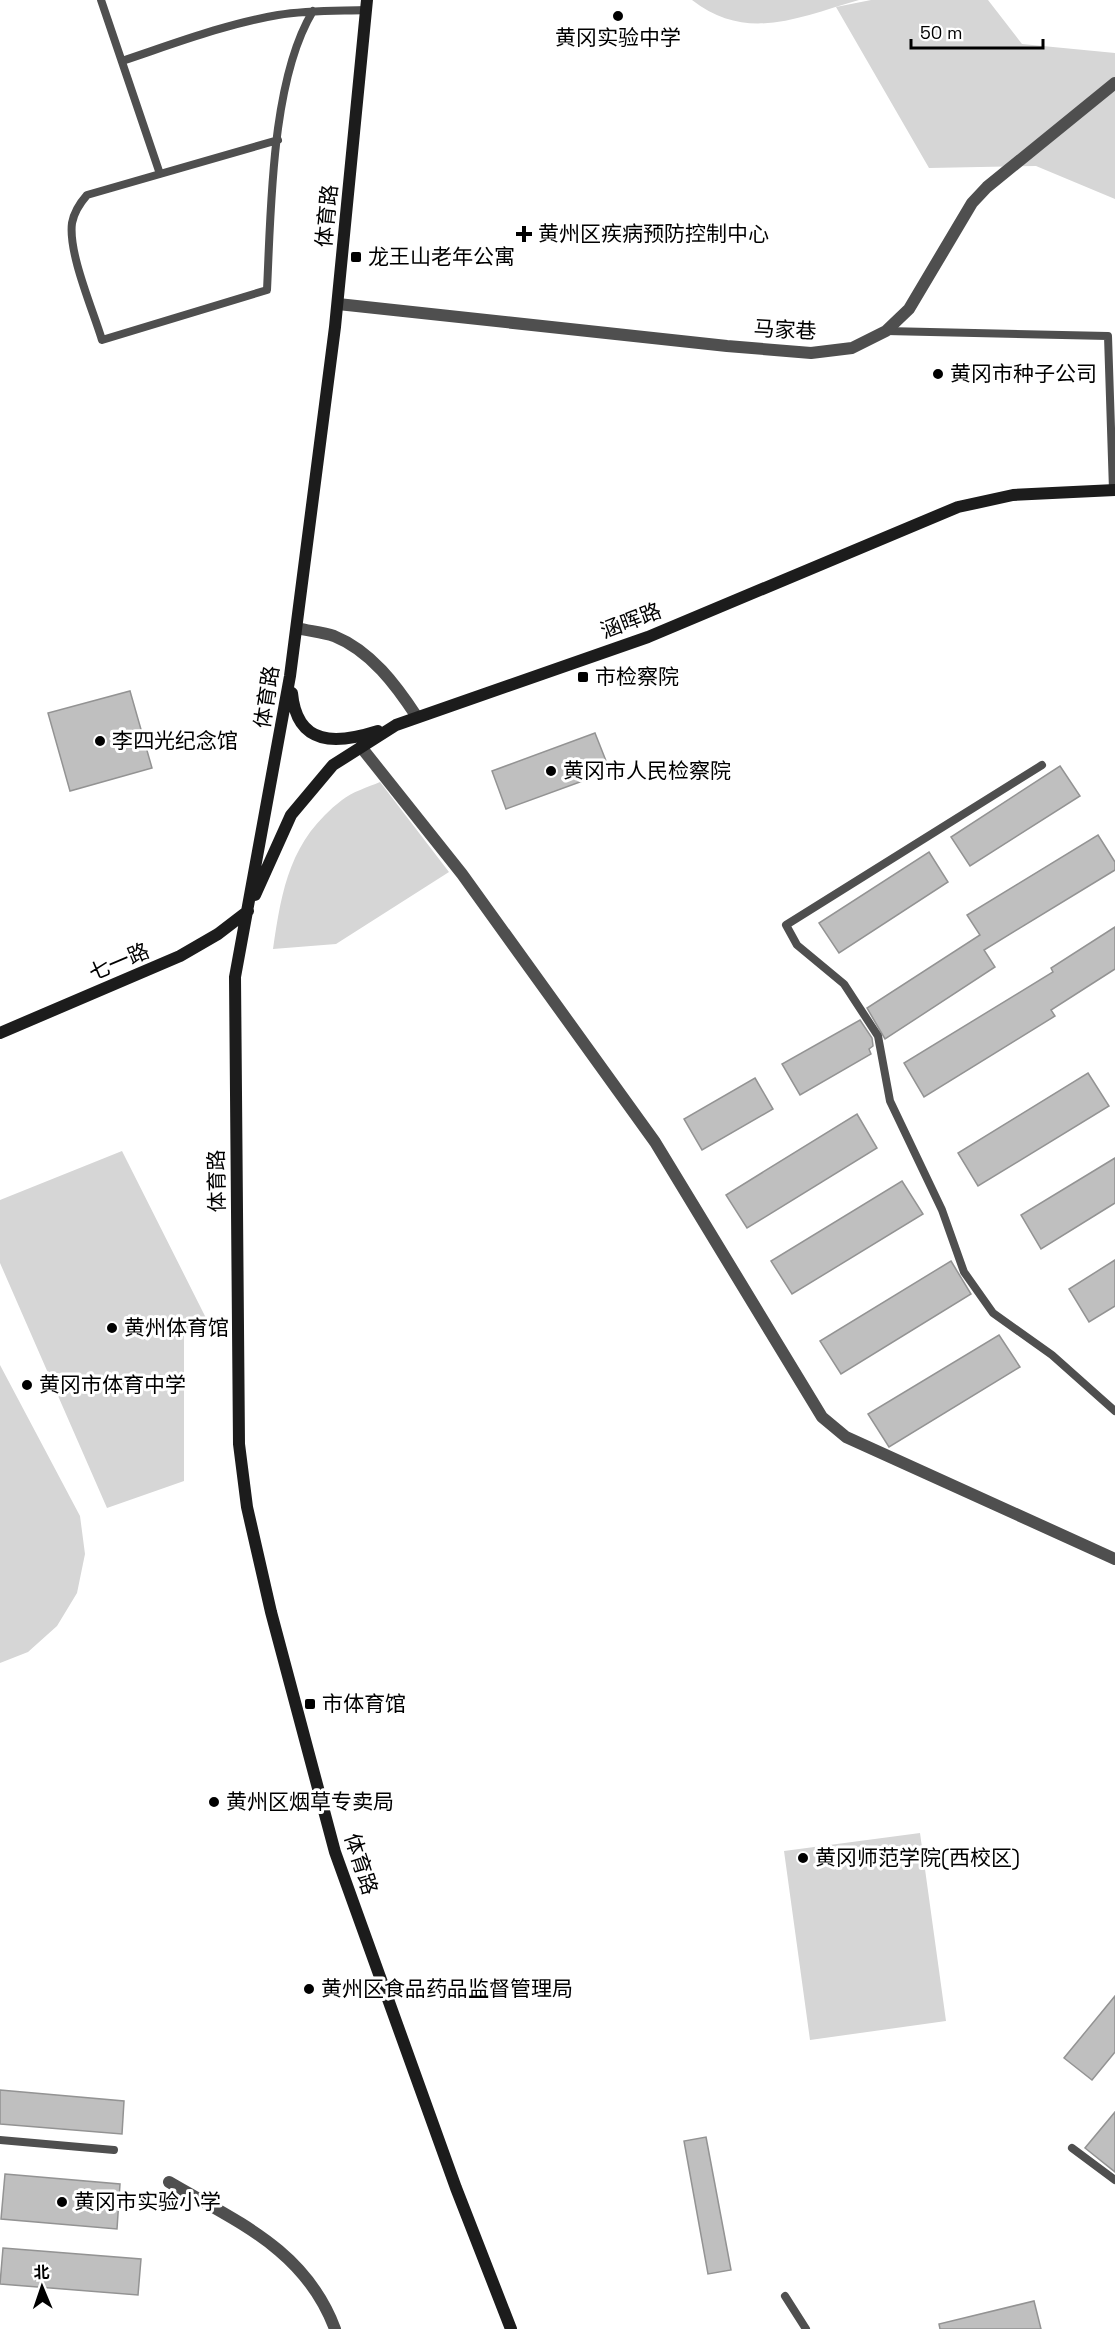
<svg xmlns="http://www.w3.org/2000/svg" width="1115" height="2329" font-family="'Space Grotesk','Noto Sans SC',sans-serif">
	<style>
		.green { fill: #d6d6d6 }
		.building { fill: #bfbfbf; stroke: #939393; stroke-width: 1.5 }
		.lines { fill: none; stroke-linecap: round; stroke-linejoin: round }
		.lane { stroke: #4f4f4f; stroke-width: 8 }
		.street { stroke: #4f4f4f; stroke-width: 12 }
		.secondary { stroke: #1c1c1c; stroke-width: 12 }
		.poi-dot { fill: #000; stroke: #fff; stroke-width: 2 }
		.labels { text-anchor: middle; stroke-width: 6; stroke-linejoin: round; paint-order: stroke }
		.poi-label { font-size: 21px; fill: #000; stroke: #fff; text-anchor: start }
		.street-label { font-size: 21px; fill: #000; stroke: #fff }
	</style>
	<rect width="100%" height="100%" fill="#fff"/>
	<path class="green" d="M692,0h167c-60,17 -112,43 -167,0z
		M871,0h117l34,44 93,9v146l-79,-33 -107,2 -93,-161z
		M380,782l69,90 -113,72 -63,5c9,-61 17,-109 69,-149 10,-8 26,-13 38,-18z
		M122,1151l86,171 -24,13v146l-77,27 -107,-245v-63z
		M0,1365l80,151 5,38 -8,39 -20,33 -29,26 -28,11z
		M920,1833l26,188 -136,19 -26,-189z"/>
	<path class="building" d="M130,691l22,77 -82,23 -22,-78z
		M595,733l15,38 -104,38 -14,-38z
		M1060,766l20,30 -110,70 -19,-29z
		M1098,835l17,27v8l-131,80 11,17 -110,72 -18,-31 113,-73 -13,-20z
		M929,852l19,30 -109,71 -20,-30z
		M1115,927v42l-64,41 4,6 -131,81 -20,-34 149,-91 -2,-4z
		M860,1020l12,18 1,8 -4,3 2,5 -71,41 -18,-31z
		M1088,1073l21,33 -131,80 -20,-33z
		M755,1078l18,31 -71,41 -18,-31z
		M857,1114l20,34 -130,80 -21,-33z
		M1115,1158v45l-74,46 -20,-34z
		M902,1181l21,33 -131,80 -21,-33z
		M1115,1260v46l-26,16 -20,-33z
		M951,1261l20,33 -130,80 -21,-33z
		M999,1335l21,32 -131,80 -21,-33z
		M1115,1996v56l-23,28 -28,-22z
		M0,2090l124,11 -2,33 -122,-10z
		M1115,2112v60l-30,-24z
		M706,2137l25,133 -23,4 -24,-133z
		M5,2174l115,10 -3,45 -116,-10z
		M3,2248l138,11 -3,36 -138,-11z
		M1034,2301l7,28h-101l-1,-5z"/>
	<g class="lines">
		<path class="lane" d="M101,0l59,174
			M122,61c51,-17 103,-37 156,-46 30,-5 59,-4 89,-5
			M278,140l-191,55c-7,8 -13,17 -15,28 -4,30 21,87 30,117l165,-50c4,-80 4,-210 46,-279
			M886,331l222,5 5,154
			M1042,765l-256,160 11,20 47,39 34,52 12,65 52,109 22,62 29,41 59,42 63,56
			M0,2140l114,10
			M1072,2148l43,32
			M785,2296l21,33"/>
		<path class="street" d="M338,304l389,42 84,7 41,-5 34,-17 23,-22 63,-106 15,-16 128,-104
			M297,628c11,3 25,4 37,8 37,15 62,49 83,81
			M361,747l101,127 193,268 167,275 24,20 269,122
			M169,2182c68,40 136,67 166,147"/>
		<path class="secondary" d="M367,0l-32,327 -45,349 -55,301 4,467 8,63 24,105 64,240 121,336 55,141
			M292,693c5,54 45,51 86,38
			M255,895l36,-80 42,-50 63,-40 252,-88 310,-130 55,-12 102,-5
			M0,1033l180,-77 38,-22 30,-23"/>
	</g>
	<g class="poi-dot">
		<circle cx="618" cy="16" r="6"/>
		<path d="M521 225h6v6h6v6h-6v6h-6v-6h-6v-6h6z"/>
		<rect x="350" y="251" width="12" height="12" rx="3"/>
		<circle cx="938" cy="374" r="6"/>
		<rect x="577" y="671" width="12" height="12" rx="3"/>
		<circle cx="100" cy="741" r="6"/>
		<circle cx="551" cy="771" r="6"/>
		<circle cx="112" cy="1328" r="6"/>
		<circle cx="27" cy="1385" r="6"/>
		<rect x="304" y="1698" width="12" height="12" rx="3"/>
		<circle cx="214" cy="1802" r="6"/>
		<circle cx="803" cy="1858" r="6"/>
		<circle cx="309" cy="1989" r="6"/>
		<circle cx="62" cy="2202" r="6"/>
	</g>
	<g class="labels">
		<g class="poi-label">
			<text x="618" y="45" text-anchor="middle">黄冈实验中学</text>
			<text x="538" y="241">黄州区疾病预防控制中心</text>
			<text x="368" y="264">龙王山老年公寓</text>
			<text x="950" y="381">黄冈市种子公司</text>
			<text x="595" y="684">市检察院</text>
			<text x="112" y="748">李四光纪念馆</text>
			<text x="563" y="778">黄冈市人民检察院</text>
			<text x="124" y="1335">黄州体育馆</text>
			<text x="39" y="1392">黄冈市体育中学</text>
			<text x="322" y="1711">市体育馆</text>
			<text x="226" y="1809">黄州区烟草专卖局</text>
			<text x="815" y="1865">黄冈师范学院(西校区)</text>
			<text x="321" y="1996">黄州区食品药品监督管理局</text>
			<text x="74" y="2209">黄冈市实验小学</text>
		</g>
		<g class="street-label">
			<text transform="translate(327 216) rotate(-84)" y="7">体育路</text>
			<text transform="translate(785 330) rotate(3)" y="7">马家巷</text>
			<text transform="translate(631 621) rotate(-21)" y="7">涵晖路</text>
			<text transform="translate(267 697) rotate(-81)" y="7">体育路</text>
			<text transform="translate(119 962) rotate(-23)" y="7">七一路</text>
			<text transform="translate(217 1181) rotate(-91)" y="7">体育路</text>
			<text transform="translate(361 1864) rotate(72)" y="7">体育路</text>
		</g>
	</g>
	<g transform="translate(42 2287) rotate(358)" stroke="#ffffff" stroke-width="4.5" paint-order="stroke">
	<path d="M0-4.5L10 22L0 15L-10 22Z" fill="#000000"/>
	<text y="-9" font-size="16" font-weight="bold" text-anchor="middle" fill="#000000">北</text>
	</g>
	<path d="M911 39v9h132v-9" fill="none" stroke="#000000" stroke-width="3"/>
	<text x="920" y="39" font-size="18" fill="#000000" stroke="#ffffff" stroke-width="4.5" paint-order="stroke">50 m</text>
</svg>
